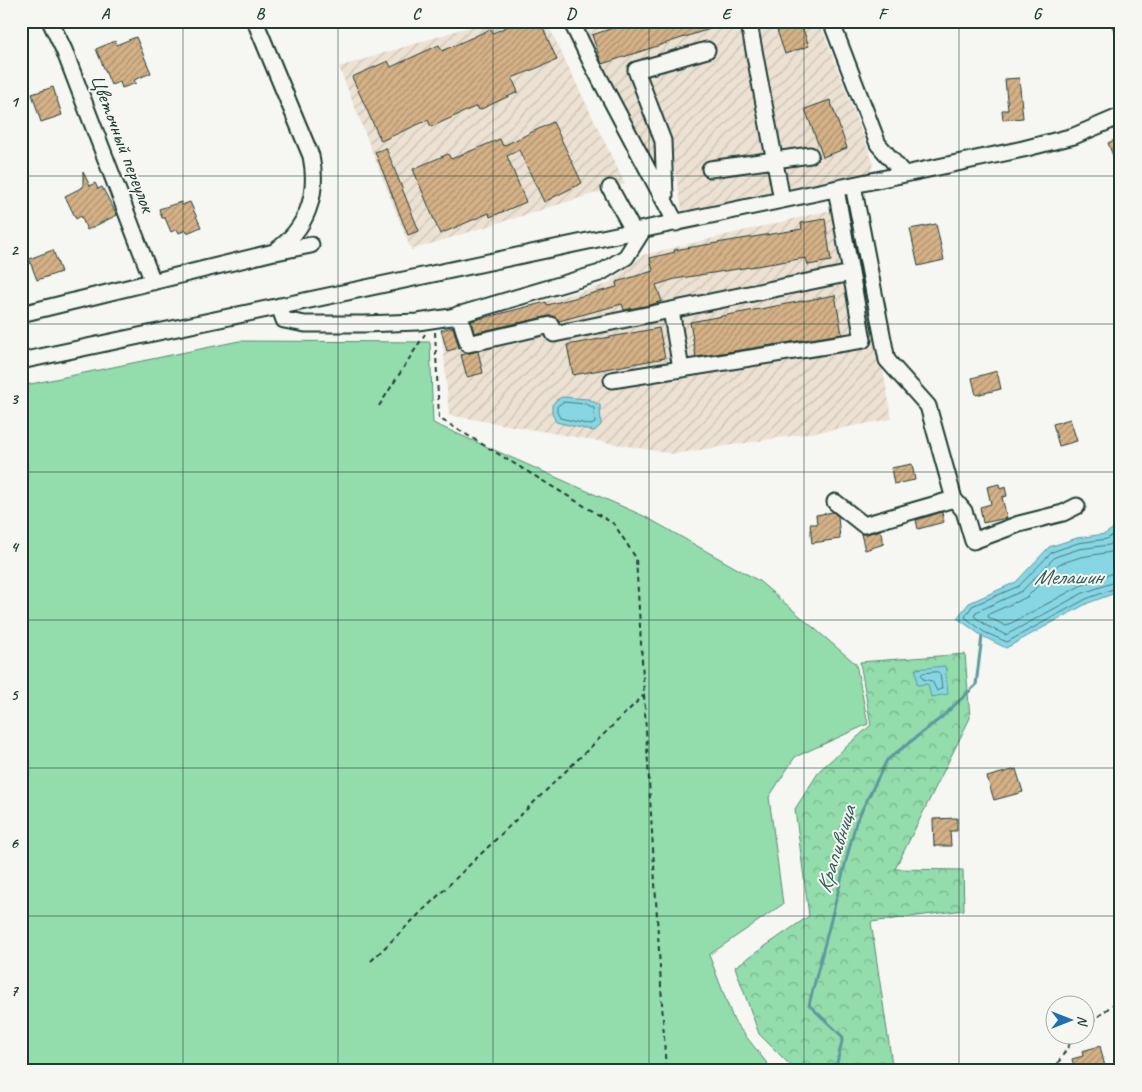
<svg xmlns="http://www.w3.org/2000/svg" width="1142" height="1092" font-family="Caveat,sans-serif">
	<style>
		.industrial { fill: url(#industrial-furrows) }
		.green { fill: #93dcac; stroke: #598c70 }
		.forest { fill: url(#forest-crowns); stroke: #598c70 }
		.water { fill: #87d6e4; stroke: #5d999e }
		.lines { fill: none; stroke-linecap: round; stroke-linejoin: round }
		.shore { stroke: #497a7a; stroke-width: 1 }
		.stream { stroke: #5d999e; stroke-width: 3 }
		.building { fill: url(#building-hatch); stroke: #1f3d34 }
		.minor-casing { stroke: #1f3d34; stroke-width: 19 }
		.path { stroke: #1f3d34; stroke-width: 2; stroke-dasharray: 5 4; stroke-linecap: butt }
		.minor { stroke: #f6f6f2; stroke-width: 15 }
		.grid { fill: none; stroke: #1f3d34; stroke-width: 1; stroke-opacity: 0.55 }
		.labels { text-anchor: middle; stroke-width: 4; stroke-linejoin: round; paint-order: stroke }
		.street-label { font-size: 21px; fill: #1f3d34; stroke: #f6f6f2 }
		.water-label { font-size: 22px; font-style: italic; fill: #345c57; stroke: #f6f6f2 }
		.neatline { fill: none; stroke: #1f3d34; stroke-width: 2 }
		.grid-label { font-size: 16px; text-anchor: middle; font-weight: bold; fill: #1f3d34 }
	</style>
	<defs>
		<pattern id="industrial-furrows" width="10" height="10" patternUnits="userSpaceOnUse" patternTransform="scale(1.25)"><rect width="10" height="10" fill="#ece1d2"/><path d="M-1 1l2-2M0 10L10 0M9 11l2-2" fill="none" stroke="#cac2b5"/></pattern>
		<pattern id="forest-crowns" width="20" height="18" patternUnits="userSpaceOnUse" patternTransform="scale(1.25)"><rect width="20" height="18" fill="#93dcac"/><path d="M2 6a3 3 0 1 1 6 0M12 15a3 3 0 1 1 6 0" fill="none" stroke="#77b48d"/></pattern>
		<pattern id="building-hatch" width="6" height="6" patternUnits="userSpaceOnUse" patternTransform="scale(1.25)"><rect width="6" height="6" fill="#d5b187"/><path d="M-1 1l2-2M0 6l6-6M5 7l2-2" fill="none" stroke="#ac916f"/></pattern>
	</defs>
	<rect width="100%" height="100%" fill="#f6f6f2"/>
	<filter id="ink" filterUnits="userSpaceOnUse"><feTurbulence type="fractalNoise" baseFrequency=".02" numOctaves="2"/><feDisplacementMap in="SourceGraphic" scale="10" xChannelSelector="R" yChannelSelector="G"/><feConvolveMatrix kernelMatrix="1 2 1 2 8 2 1 2 1" color-interpolation-filters="sRGB"/></filter>
	<g filter="url(#ink)">
		<path class="industrial" d="M488,21h58l79,163 -214,66 -72,-183z
			M579,21h240l54,141 -3,15 -74,14 -12,-6 -10,2 -5,9 -87,15 -9,-50 -20,1 -60,-101z
			M852,205l40,214 -55,10 -164,25 -224,-39 -7,-82 53,-18 112,-31 36,-29z"/>
		<path class="green" d="M239,341l191,1 3,81 213,94 113,64 97,83 12,60 -73,33 -26,40 14,107 -74,51 25,66 39,50h-752v-685z"/>
		<path class="forest" d="M965,654l5,64 -75,151 68,1 1,40 -93,12 22,149h-97l-37,-37 -24,-67 74,-51 -14,-107 25,-39 51,-45 -11,-63z"/>
		<path class="water" d="M562,397l26,2 12,6 1,20 -7,6 -38,-9 -4,-9v-8l4,-5z
			M1121,523v68l-33,12 -82,45 -24,-12 -25,-18 12,-15 47,-21 33,-35 28,-9 28,-4z
			M945,666l3,28 -17,3 -3,-13 -11,1 -1,-16z"/>
		<g class="lines">
			<path class="shore" d="M563,402l23,2 8,4 1,15 -4,2 -31,-7 -3,-6v-5z
				M1121,529l-14,10 -29,4 -26,9 -33,34 -47,20 -7,11 19,15 23,10 79,-43 35,-13
				M1121,537l-12,8 -30,4 -24,8 -33,34 -46,21 -2,4 13,10 19,9 77,-42 38,-13
				M1121,546l-10,6 -30,5 -22,7 -32,33 -38,17 -1,3 18,9 74,-40 33,-13h8
				M938,672l2,2 2,14 -5,3 -5,-10 -9,-2 -2,-4 2,-2z"/>
			<path class="stream" d="M835,1071l8,-34 -34,-32 47,-183 31,-62 55,-43 34,-32 6,-49"/>
		</g>
		<path class="building" d="M520,21h20l17,39 -45,18 6,14 -39,18 -2,-4 -46,21 -3,-7 -47,21 -29,-64 36,-16 3,6 48,-22 3,6 49,-22 2,4z
			M634,21h93l1,2 -126,41 -10,-29z
			M774,21h26l9,25 -24,8z
			M1109,21h12v22z
			M136,37l15,36 -17,7 2,3 -14,5 -2,-6 -9,3 -15,-36 19,-8 1,4z
			M1019,78l4,40 -20,2 -1,-10h6l-3,-31z
			M53,87l9,28 -21,7 -9,-28z
			M830,100l17,48 -24,9 -18,-48z
			M553,122l29,61 -38,19 -25,-52 -12,6 19,46 -36,15 -1,-4 -49,21 -27,-65 35,-15 3,5 49,-20 3,7z
			M1121,137v36h-1l-12,-30z
			M386,148l33,83 -11,4 -33,-83z
			M83,172l7,14 5,-3 3,6 4,-2 15,28 -30,15 -6,-14 -5,3 -11,-23 18,-9z
			M181,202l1,3 8,-3 11,25 -14,6 -1,-3 -7,3 -2,-4 -6,3 -6,-14h-3l-3,-9z
			M825,219l6,42 -23,4 -2,-7 -131,21 -19,6 6,16 -12,4 -26,5 -2,-6 -63,17 -6,-5h-4l-75,17 -3,-12 75,-19 1,3 70,-18 -1,-5 37,-11 -3,-13 25,-6 -1,-2 128,-21 -1,-6z
			M936,224l8,36 -26,6 -8,-37z
			M53,250l8,22 -24,8 -8,-21z
			M835,295l7,39 -146,23 -6,-35z
			M453,327l6,21 -12,3 -6,-21z
			M659,328l6,30 -92,17 -6,-30z
			M478,351l5,22 -16,4 -6,-22z
			M997,371l4,18 -25,6 -4,-17z
			M1070,419l7,22 -18,5 -6,-22z
			M912,464l3,16 -21,4 -3,-16z
			M999,484l1,5 5,-2 2,9 -5,1 5,21 -24,5 -3,-16 11,-3 -4,-17z
			M833,512l5,4 2,23 -28,4 -2,-19h7l-1,-9z
			M942,512l2,10 -26,7 -2,-9z
			M880,530l4,14 -19,6 -4,-16h6z
			M1016,769l7,23 -29,8 -7,-23z
			M957,818v13h-7l1,15h-17l-1,-27z
			M1100,1046l6,25h-31l-3,-12 11,-3 -1,-5z"/>
		<g class="lines">
			<g class="minor-casing">
				<path id="minor" d="M50,21l14,29 89,232
					M571,21l21,43 84,159
					M831,21l47,123 26,30
					M750,29l32,171
					M710,169l100,-14
					M610,188l24,44
					M665,196l-2,-55 -27,-71 71,-20
					M276,252l35,-7
					M279,306l5,14 21,4h59l54,-2 33,-5 149,-44 26,-16 17,-27
					M671,310l10,59
					M21,314l253,-62c33,-23 45,-57 37,-96l-56,-135
					M459,314l9,30 83,-19 3,9 297,-61
					M21,361l1002,-212 51,-13 47,-20
					M612,380l251,-40 -27,-151
					M954,499l10,12 9,30 46,-17 44,-11 14,-7
					M835,502l29,23 90,-26 -26,-93 -41,-46 -34,-175"/>
			</g>
			<path class="path" d="M435,332l4,86 175,106 22,34 30,513
				M379,406l46,-72
				M371,961l273,-266
				M1084,1028l37,-30
				M1053,1071l23,-37"/>
			<use href="#minor" class="minor"/>
		</g>
	</g>
	<path class="grid" d="M183,21v1050M338,21v1050M493,21v1050M649,21v1050M804,21v1050M959,21v1050M21,176h1100M21,324h1100M21,472h1100M21,620h1100M21,768h1100M21,916h1100"/>
	<g class="labels">
		<g class="street-label">
			<text transform="translate(123 143) rotate(69)" y="7">Цветочный переулок</text>
		</g>
		<g class="water-label">
			<text x="1068" y="584">Мелашин</text>
			<text transform="translate(835 849) rotate(-73)" y="8">Крапивница</text>
		</g>
	</g>
	<rect width="1142" height="1092" fill="none" stroke="#f6f6f2" stroke-width="55"/>
	<g transform="translate(1070 1020) rotate(90)"><circle r="24" fill="#f6f6f2" stroke="#a0aca6"/>
	<path d="M0-4L9 19L0 12L-9 19Z" fill="#1f6fb2"/>
	<text y="-8" font-size="14" font-weight="bold" text-anchor="middle" fill="#1f3d34">N</text>
	</g>
	<rect x="28" y="28" width="1086" height="1036" class="neatline"/>
	<g class="grid-label">
		<text x="105" y="19">A</text>
		<text x="260" y="19">B</text>
		<text x="416" y="19">C</text>
		<text x="571" y="19">D</text>
		<text x="726" y="19">E</text>
		<text x="882" y="19">F</text>
		<text x="1037" y="19">G</text>
		<text x="14" y="107">1</text>
		<text x="14" y="255">2</text>
		<text x="14" y="404">3</text>
		<text x="14" y="552">4</text>
		<text x="14" y="700">5</text>
		<text x="14" y="848">6</text>
		<text x="14" y="996">7</text>
	</g>
</svg>
